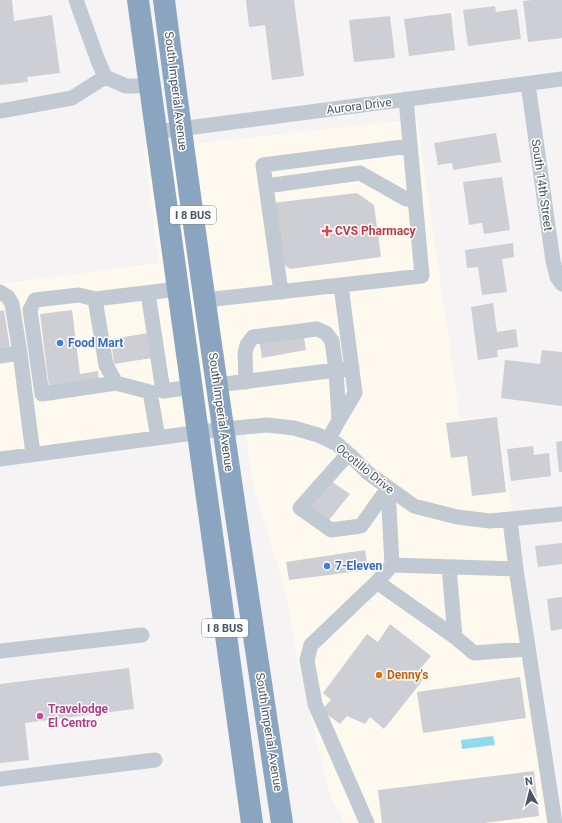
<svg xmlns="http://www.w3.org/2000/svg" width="562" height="823" font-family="Roboto,sans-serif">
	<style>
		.commercial { fill: #fdf9ef }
		.water { fill: #90daee }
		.building { fill: #cdcfd5 }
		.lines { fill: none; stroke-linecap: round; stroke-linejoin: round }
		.minor { stroke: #c1cad2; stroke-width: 15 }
		.highway { stroke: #8ba5c1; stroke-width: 22 }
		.health-dot { fill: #e0444e; stroke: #fff; stroke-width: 1.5 }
		.shop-dot { fill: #3f7fe0; stroke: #fff; stroke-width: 1.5 }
		.food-dot { fill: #e8710a; stroke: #fff; stroke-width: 1.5 }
		.hotel-dot { fill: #d1479c; stroke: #fff; stroke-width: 1.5 }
		.labels { text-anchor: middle; stroke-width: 3; stroke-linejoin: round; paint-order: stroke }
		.shield { fill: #fff; stroke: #808990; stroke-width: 1 }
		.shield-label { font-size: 11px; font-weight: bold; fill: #4a5661 }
		.street-label { font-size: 12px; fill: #4a5661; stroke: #fff }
		.health-label { font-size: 12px; font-weight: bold; fill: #be3a42; stroke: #fff; text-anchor: start }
		.shop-label { font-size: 12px; font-weight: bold; fill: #366cbe; stroke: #fff; text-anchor: start }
		.food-label { font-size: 12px; font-weight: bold; fill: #c56008; stroke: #fff; text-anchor: start }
		.hotel-label { font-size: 12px; font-weight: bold; fill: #b23c85; stroke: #fff; text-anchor: start }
	</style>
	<rect width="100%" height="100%" fill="#f5f3f3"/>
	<path class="commercial" d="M417,119l43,299 37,-1 14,85 43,321h-209l-14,-25 -35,-143 -9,-58 -33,-108 -9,-61 -245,30v-174l159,-21 -15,-114z"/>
	<path class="water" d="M493,736l2,9 -33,4 -1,-9z"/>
	<path class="building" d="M0,0h12l2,21 38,-6 8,58 -33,4 1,5 -28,3z
		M246,0h48l10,76 -32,4 -7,-55 -16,2z
		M532,0h30v38l-34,4 -5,-41z
		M495,6l1,6 21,-3 4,30 -53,7 -5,-36z
		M451,13l4,37 -46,6 -5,-37z
		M390,16l5,42 -41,4 -5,-42z
		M496,133l5,29 -48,8 -1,-7 -14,2 -4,-22z
		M502,177l8,53 -26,4 -2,-11 -13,2 -6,-43z
		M357,193l17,12 7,52 -91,12 -11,-8 -7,-58z
		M513,243l1,14 -12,2 5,33 -25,3 -4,-28 -11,1 -2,-18z
		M493,303l4,29 19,-3 2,18 -21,3 1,7 -20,3 -7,-53z
		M4,310l6,37 -10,2v-38z
		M72,310l8,64 18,-3 1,9 -50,7 -9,-73z
		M303,332l3,18 -44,8 -3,-19z
		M149,333l3,25 -38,6 -3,-25z
		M542,350l20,2v54l-61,-8 4,-38 35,4z
		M497,417l9,75 -34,4 -5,-40 -16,2 -5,-35z
		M562,441v31h-3l-3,-30z
		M533,446l1,9 15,-2 2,23 -40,5 -4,-32z
		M331,481l19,13 -21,26 -18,-13z
		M562,543v21l-24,3 -3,-21z
		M365,550l3,20 -79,10 -3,-18z
		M562,597v32l-11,2 -4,-32z
		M390,624l41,32 -11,13 2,12 -38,48 -14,-12 -5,7 -18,-8 -7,8 -19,-14 10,-10 -8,-7 44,-59 11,8z
		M129,668l5,41 -109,14 4,37 -29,3v-79z
		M520,677l6,41 -103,15 -6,-41z
		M534,771l5,45 -55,7h-102l-4,-33z"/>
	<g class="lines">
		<path class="minor" d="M76,0l21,58 8,19 21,9h24
			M528,84l25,177 4,16 5,7
			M0,111l72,-13 33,-21
			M156,132l406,-53
			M266,186l94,-13 46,26 9,-1
			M0,292l8,5 4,7 8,49
			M281,292l-18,-127 147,-19
			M148,293l15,98 29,-4
			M95,299l-16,-4 -44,5 -5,10 12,84 74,-11
			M205,300l217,-24 -16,-177
			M0,356l20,-3 13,101
			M246,382l-1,-29 2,-8 6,-8 64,-8 9,4 6,8 4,29 16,-2
			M217,385l119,-15 3,50 -11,20
			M339,420l16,-27 -14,-107
			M158,438l-8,-46 -34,-9 -10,-18 -11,-66 83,-10
			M348,454l-48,54 31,22 30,-4 27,-38
			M0,459l223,-30 44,-4 27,3 24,7 19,9 15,13 16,16 46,33 43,11 33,4 72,-7
			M388,488l4,77 124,4 -6,-49
			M516,569l39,254
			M377,582l78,55 -6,-70
			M455,637l19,16 54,-4
			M0,651l142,-16
			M0,779l155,-19
			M367,823l-52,-119 -8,-44 4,-15 66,-63 15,-17"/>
		<path class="highway" d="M138,0l114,823
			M164,0c35,275 77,549 118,823"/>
	</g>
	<path class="health-dot" d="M325 225h4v4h4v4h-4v4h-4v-4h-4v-4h4z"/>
	<g class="shop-dot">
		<circle cx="60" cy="343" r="4"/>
		<circle cx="327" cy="566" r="4"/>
	</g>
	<circle class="food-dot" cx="379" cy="675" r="4"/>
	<circle class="hotel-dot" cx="40" cy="716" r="4"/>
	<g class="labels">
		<g class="shield">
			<rect x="170" y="206" width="46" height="18" rx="3"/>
			<rect x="202" y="619" width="46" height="18" rx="3"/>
		</g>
		<g class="shield-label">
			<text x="193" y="219">I 8 BUS</text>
			<text x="225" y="632">I 8 BUS</text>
		</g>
		<g class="street-label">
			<text transform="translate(176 91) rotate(83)" y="4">South Imperial Avenue</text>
			<text transform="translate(359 106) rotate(-7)" y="4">Aurora Drive</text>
			<text transform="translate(542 185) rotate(82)" y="4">South 14th Street</text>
			<text transform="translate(221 412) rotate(82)" y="4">South Imperial Avenue</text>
			<text transform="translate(365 469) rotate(39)" y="4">Ocotillo Drive</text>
			<text transform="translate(269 732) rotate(81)" y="4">South Imperial Avenue</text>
		</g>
		<g class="health-label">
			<text x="335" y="235">CVS Pharmacy</text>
		</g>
		<g class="shop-label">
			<text x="68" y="347">Food Mart</text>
			<text x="335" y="570">7-Eleven</text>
		</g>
		<g class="food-label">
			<text x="387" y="679">Denny's</text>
		</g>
		<g class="hotel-label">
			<text x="48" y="713">Travelodge<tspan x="48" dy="14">El Centro</tspan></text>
		</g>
	</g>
	<g transform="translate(530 791) rotate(353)" stroke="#ffffff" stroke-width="3" paint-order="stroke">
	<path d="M0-3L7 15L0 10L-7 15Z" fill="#4a5661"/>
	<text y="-6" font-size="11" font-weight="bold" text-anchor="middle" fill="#4a5661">N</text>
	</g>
</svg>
